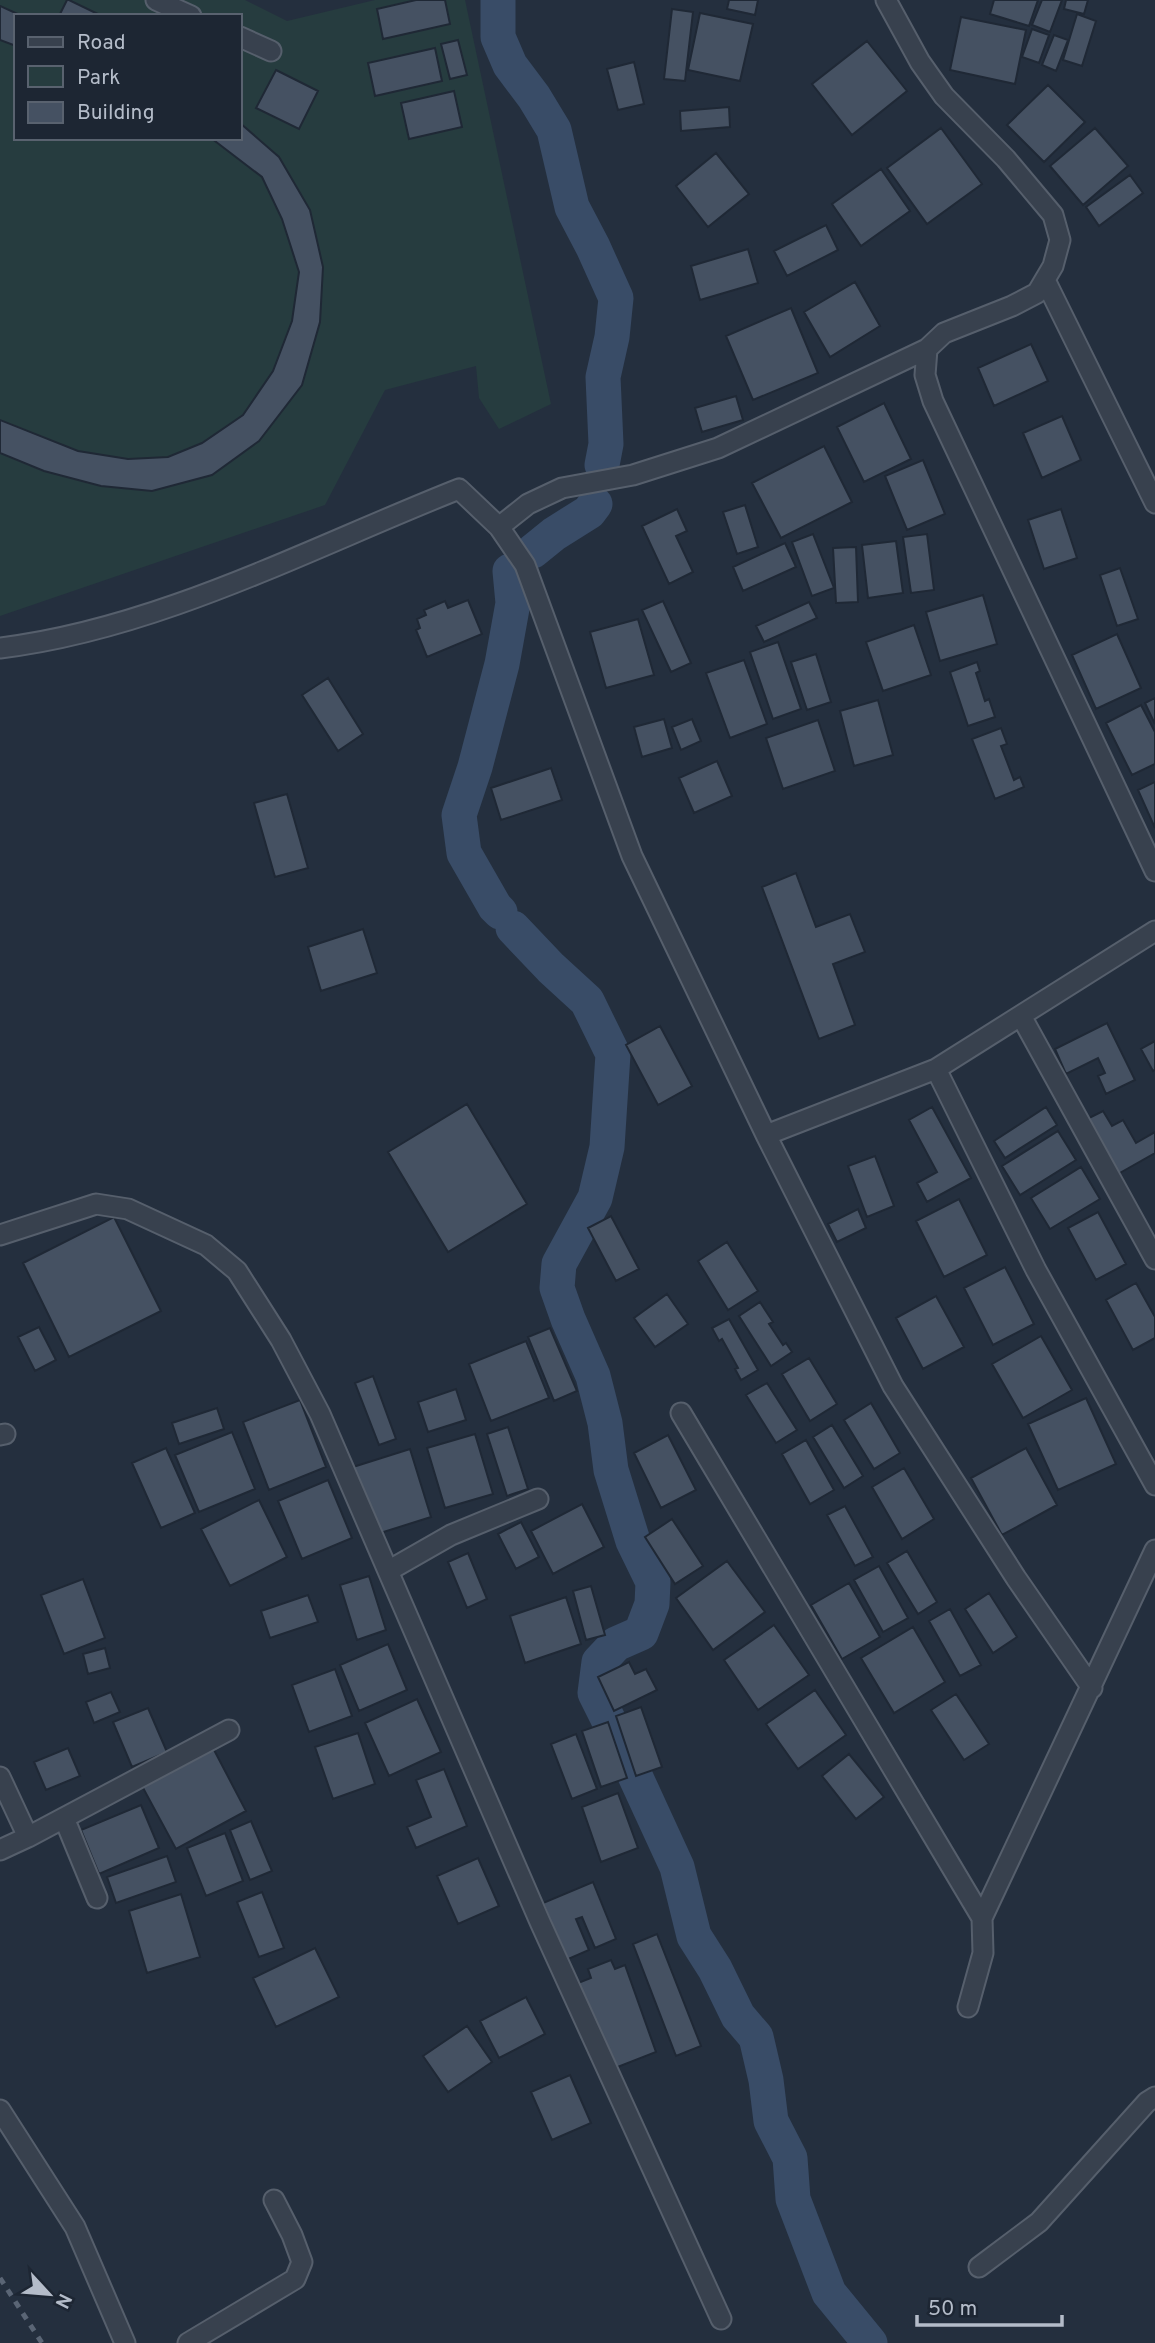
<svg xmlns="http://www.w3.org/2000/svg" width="1155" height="2343" font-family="Overpass,sans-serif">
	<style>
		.green { fill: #263c3f; fill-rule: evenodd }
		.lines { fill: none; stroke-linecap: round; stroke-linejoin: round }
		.river { stroke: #394c67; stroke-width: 35 }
		.building { fill: #455162; stroke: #1f2835; stroke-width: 2 }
		.minor-casing { stroke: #565f6c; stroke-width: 23 }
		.minor { stroke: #38414e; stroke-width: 19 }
		.rail { stroke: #5a6575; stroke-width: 5; stroke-dasharray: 7 7; stroke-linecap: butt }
	</style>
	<rect width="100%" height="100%" fill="#242f3e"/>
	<path class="green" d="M0,0h245l42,21 88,-21h90l86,404 -52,25 -20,-31 -3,-32 -91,24 -60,115 -325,111zM16,16h224v122h-224z"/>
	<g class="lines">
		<path class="river" d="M498,0v37l12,28 24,32 20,33 18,77 21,40 23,51 -4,39 -9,40 3,67 -4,21
			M533,551l21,-17 35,-22 6,-8
			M500,912l-5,-5 -31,-54 -5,-38 16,-48 27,-103 11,-61 -3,-32
			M513,928l38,40 36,33 26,53 -6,93 -12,51 -36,66 -2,24 11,31 25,57 12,47 6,47 22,71 20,41 -1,22 -11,29 -25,11 -17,18 -4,31 25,50 57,124 17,69 21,33 23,47 18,21 10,43 5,41 19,37 3,41 36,94 41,50"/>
	</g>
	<path class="building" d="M67,0h2l33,16h-43z
		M416,0h29l5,24 -67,15 -6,-30z
		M729,0h29l-3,15 -28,-6z
		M994,0h44l-9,26 -39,-12z
		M1042,0h20l-12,32 -18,-7z
		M1066,0h22l-4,14 -20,-5z
		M0,6l22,10h-6v30l-16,-6z
		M672,9l21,3 -8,69 -21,-2z
		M700,13l53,11 -13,57 -52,-11z
		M1077,14l19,7 -14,45 -19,-6z
		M961,17l65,13 -11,54 -65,-14z
		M1032,29l17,6 -10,28 -17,-6z
		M1054,35l14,5 -12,31 -14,-6z
		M458,40l9,35 -17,4 -9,-35z
		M867,41l40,50 -55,44 -40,-51z
		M435,48l7,33 -67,15 -7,-33z
		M634,62l10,42 -26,6 -11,-41z
		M276,70l42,21 -19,38 -43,-21z
		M1048,85l37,37 -41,40 -37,-37z
		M454,91l8,36 -53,12 -8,-36z
		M729,107l1,20 -49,4 -1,-20z
		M240,123l39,34 31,53 13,57 -3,55 -18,63 -43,56 -47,34 -60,16 -51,-5 -57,-15 -44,-18v-33l78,31 50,8 40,-2 34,-14 41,-28 30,-44 19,-50 7,-49 -17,-53 -20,-42 -51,-39h29z
		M941,128l41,56 -55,40 -40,-56z
		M1095,128l33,38 -45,39 -33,-39z
		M716,153l33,41 -41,33 -32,-41z
		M881,169l29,42 -49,35 -29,-42z
		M1130,175l13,18 -44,33 -13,-19z
		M826,225l12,25 -51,26 -13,-25z
		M748,249l10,34 -58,17 -9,-34z
		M855,282l25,44 -50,31 -26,-45z
		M791,308l27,65 -65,27 -27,-64z
		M1031,344l17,37 -54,25 -16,-38z
		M736,396l7,24 -41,12 -7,-24z
		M884,403l27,56 -47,23 -27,-55z
		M1062,416l19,44 -39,18 -19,-45z
		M824,446l28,56 -71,36 -29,-55z
		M923,460l22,54 -38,16 -22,-54z
		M745,505l13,42 -21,7 -14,-42z
		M677,509l10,22 -11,5 17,36 -24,12 -27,-58z
		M1061,509l16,49 -33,11 -16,-49z
		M813,534l21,54 -22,8 -20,-54z
		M927,534l7,56 -23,3 -8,-56z
		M896,541l7,52 -35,5 -6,-53z
		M785,543l11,24 -53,24 -10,-24z
		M856,547l2,55 -22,1 -3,-55z
		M1120,568l18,51 -21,7 -17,-51z
		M983,595l14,49 -57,17 -14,-49z
		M468,600l14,34 -55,23 -11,-27 4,-2 -3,-9 9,-4 -2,-5 21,-9 3,7z
		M663,601l28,62 -20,9 -29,-62z
		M809,602l8,16 -53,24 -8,-16z
		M638,619l16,56 -48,13 -16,-56z
		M914,625l17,50 -48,16 -17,-49z
		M1117,634l24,54 -45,21 -24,-54z
		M778,642l23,67 -28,10 -23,-67z
		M816,654l15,48 -24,8 -16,-48z
		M744,660l23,64 -37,14 -24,-65z
		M977,662l3,9 -4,2 9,28 4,-2 6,18 -27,9 -18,-54z
		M328,678l35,56 -25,17 -36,-56z
		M1155,698v26l-10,-21z
		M878,700l15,55 -39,11 -14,-55z
		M1141,705l14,27v32l-23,11 -26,-52z
		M664,719l8,29 -30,9 -8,-30z
		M692,719l9,22 -20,9 -9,-23z
		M818,720l17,51 -52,18 -17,-51z
		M1001,728l6,16 -6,2 13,34 6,-3 4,10 -29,12 -23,-60z
		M717,761l15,35 -38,17 -15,-35z
		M551,768l11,32 -61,20 -10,-32z
		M1155,782v46l-17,-38z
		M287,794l21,74 -33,9 -21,-74z
		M796,873l20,54 34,-13 15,38 -32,12 22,61 -36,14 -57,-152z
		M363,929l14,44 -56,18 -13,-44z
		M1107,1023l28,57 -29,14 -8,-18 7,-3 -7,-15 -32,16 -11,-25z
		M660,1026l32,60 -34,19 -32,-60z
		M1155,1041v29l-2,1 -12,-22z
		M467,1104l60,100 -79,48 -60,-100z
		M932,1107l39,71 -44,24 -10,-19 20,-11 -28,-52z
		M1046,1107l11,18 -52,33 -11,-17z
		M1103,1111l9,15 11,-6 13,23 19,-11v21l-37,21 -31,-55z
		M1058,1131l18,29 -56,35 -18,-29z
		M875,1156l19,50 -27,11 -19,-51z
		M1081,1167l19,32 -50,30 -19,-31z
		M959,1199l28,56 -43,22 -28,-56z
		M858,1209l8,19 -29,14 -9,-18z
		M1098,1212l28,52 -30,16 -28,-52z
		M611,1216l28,53 -23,12 -28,-53z
		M114,1217l47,94 -92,46 -46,-94z
		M727,1242l31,49 -30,19 -30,-49z
		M1005,1267l29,57 -41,21 -29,-57z
		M1136,1283l19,34v21l-22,12 -27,-50z
		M667,1294l21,30 -33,23 -21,-29z
		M936,1296l28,51 -41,22 -27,-51z
		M760,1302l13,20 -4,2 14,21 3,-2 6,9 -21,14 -32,-50z
		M729,1319l29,51 -17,10 -6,-11 3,-1 -16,-29 -3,2 -7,-13z
		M39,1327l17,33 -21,11 -17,-34z
		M550,1328l27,63 -23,10 -26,-64z
		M1041,1336l31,54 -49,28 -31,-54z
		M526,1341l23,57 -58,23 -22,-57z
		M809,1358l28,46 -27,17 -28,-47z
		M373,1376l23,63 -17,6 -24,-62z
		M767,1383l30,47 -21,13 -30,-48z
		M456,1389l10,31 -38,12 -10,-30z
		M1086,1398l30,66 -58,26 -30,-66z
		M300,1400l26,67 -57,23 -26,-68z
		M871,1403l29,50 -26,16 -30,-49z
		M217,1408l7,21 -45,15 -7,-21z
		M832,1425l31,51 -19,12 -31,-51z
		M508,1427l20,62 -21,7 -20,-62z
		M232,1432l23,57 -56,23 -24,-57z
		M475,1434l18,60 -48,14 -18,-60z
		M668,1435l28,55 -35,18 -27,-55z
		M806,1440l28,50 -24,14 -28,-50z
		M166,1448l29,65 -34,15 -29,-65z
		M1026,1448l31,57 -55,30 -31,-57z
		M410,1449l21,68 -57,18 -21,-68z
		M904,1468l30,51 -32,20 -30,-52z
		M328,1480l24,58 -50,21 -24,-58z
		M259,1500l28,57 -57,29 -29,-57z
		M582,1504l22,43 -51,27 -22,-43z
		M845,1506l28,51 -18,9 -28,-51z
		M672,1519l31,47 -28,18 -30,-47z
		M521,1522l18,35 -23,12 -18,-35z
		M907,1551l30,51 -19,12 -31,-51z
		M468,1553l19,46 -20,9 -19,-46z
		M727,1561l38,51 -52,38 -37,-52z
		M879,1566l29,52 -25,14 -29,-52z
		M369,1576l17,54 -29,10 -17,-55z
		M83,1579l22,59 -41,16 -23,-59z
		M849,1583l31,54 -38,22 -31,-54z
		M591,1586l14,49 -19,5 -13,-49z
		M989,1593l28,44 -24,16 -28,-44z
		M308,1595l10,27 -48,16 -9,-27z
		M566,1597l15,47 -56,19 -15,-47z
		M950,1609l31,56 -21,11 -31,-55z
		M774,1625l35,50 -51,35 -34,-50z
		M913,1627l32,55 -51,31 -33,-55z
		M388,1644l19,46 -48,21 -19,-46z
		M105,1648l5,20 -22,6 -5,-20z
		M629,1662l6,12 11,-5 11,21 -43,21 -16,-34z
		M335,1669l17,47 -43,16 -17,-47z
		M815,1690l31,45 -48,34 -32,-45z
		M111,1692l9,20 -26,11 -8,-21z
		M956,1694l33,50 -25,16 -33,-50z
		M417,1699l24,53 -52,24 -24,-53z
		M641,1707l21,60 -26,9 -20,-60z
		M148,1708l19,44 -35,15 -19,-45z
		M608,1722l19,56 -26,9 -19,-56z
		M358,1733l17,51 -42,15 -18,-52z
		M576,1734l21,55 -25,10 -21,-55z
		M68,1748l12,28 -34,14 -12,-28z
		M213,1748l33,63 -70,38 -34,-63z
		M849,1754l35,43 -28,22 -34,-43z
		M444,1769l23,57 -51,22 -9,-21 24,-10 -15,-37z
		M618,1793l20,55 -37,14 -19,-55z
		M141,1805l18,43 -60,26 -18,-44z
		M251,1821l21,50 -22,9 -20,-50z
		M225,1833l18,48 -37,15 -19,-48z
		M167,1856l9,26 -60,21 -9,-26z
		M478,1858l21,48 -41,18 -21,-48z
		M593,1882l23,57 -21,9 -13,-31 -6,2 13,31 -23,10 -23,-57z
		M262,1892l22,56 -25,9 -22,-55z
		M181,1894l19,63 -53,16 -18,-62z
		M657,1934l44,112 -25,10 -43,-112z
		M315,1948l24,49 -63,30 -23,-49z
		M611,1960l4,9 10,-4 31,87 -46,18 -32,-87 13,-5 -3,-9z
		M526,1997l19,37 -46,24 -19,-37z
		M467,2026l25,36 -44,30 -25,-36z
		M570,2075l21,48 -39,17 -21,-48z"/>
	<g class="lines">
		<g class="minor-casing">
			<path id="minor" d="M156,0l35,16
				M886,0l34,62 24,34 62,63 47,56 7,25 -7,26 -16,27 -25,13 -68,27 -17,16 -2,26 8,26 222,470
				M240,37l31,14
				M1045,280l110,223
				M499,527l29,-23 34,-16 71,-13 85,-27 209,-99
				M0,648c158,-19 312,-101 459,-159l40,38 26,38 107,291 134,279 170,-66
				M1155,931l-219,138 100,201 119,215
				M1021,1016l134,243
				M766,1135l127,251 123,192 76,110
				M0,1235l96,-31 32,5 78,36 31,26 44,69 39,74 220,508 181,397
				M681,1413l301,505
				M0,1435l5,-1
				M388,1571l63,-36 87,-36
				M0,1777l28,60 -28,13
				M64,1818l33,80
				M28,1837l201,-107
				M968,2007l15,-54 -1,-35 173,-368
				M0,2110l75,117 50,116
				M979,2267l60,-45 108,-120 8,-5
				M188,2343l107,-64 7,-17 -10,-27 -18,-35"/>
		</g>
		<use href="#minor" class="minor"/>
		<path class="rail" d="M0,2278l42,65"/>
	</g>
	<rect x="14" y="14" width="228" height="126" fill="#1d2633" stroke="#59626f" stroke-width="2"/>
	<rect x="28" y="37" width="35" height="10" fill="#38414e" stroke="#59626f" stroke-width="2"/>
	<text x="77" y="49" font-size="21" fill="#b4bcc9">Road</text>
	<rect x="28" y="66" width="35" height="21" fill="#263c3f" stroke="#59626f" stroke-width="2"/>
	<text x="77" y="84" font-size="21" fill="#b4bcc9">Park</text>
	<rect x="28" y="102" width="35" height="21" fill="#455162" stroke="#59626f" stroke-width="2"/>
	<text x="77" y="119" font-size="21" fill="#b4bcc9">Building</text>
	<g transform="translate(49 2294) rotate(116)" stroke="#1d2633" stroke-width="5" paint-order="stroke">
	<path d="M0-5L12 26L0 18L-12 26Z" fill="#b4bcc9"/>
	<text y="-10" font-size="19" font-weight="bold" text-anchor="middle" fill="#b4bcc9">N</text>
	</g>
	<path d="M917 2315v10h145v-10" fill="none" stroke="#b4bcc9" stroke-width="3.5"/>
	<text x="928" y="2315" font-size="21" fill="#b4bcc9" stroke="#1d2633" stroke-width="5" paint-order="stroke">50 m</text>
</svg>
